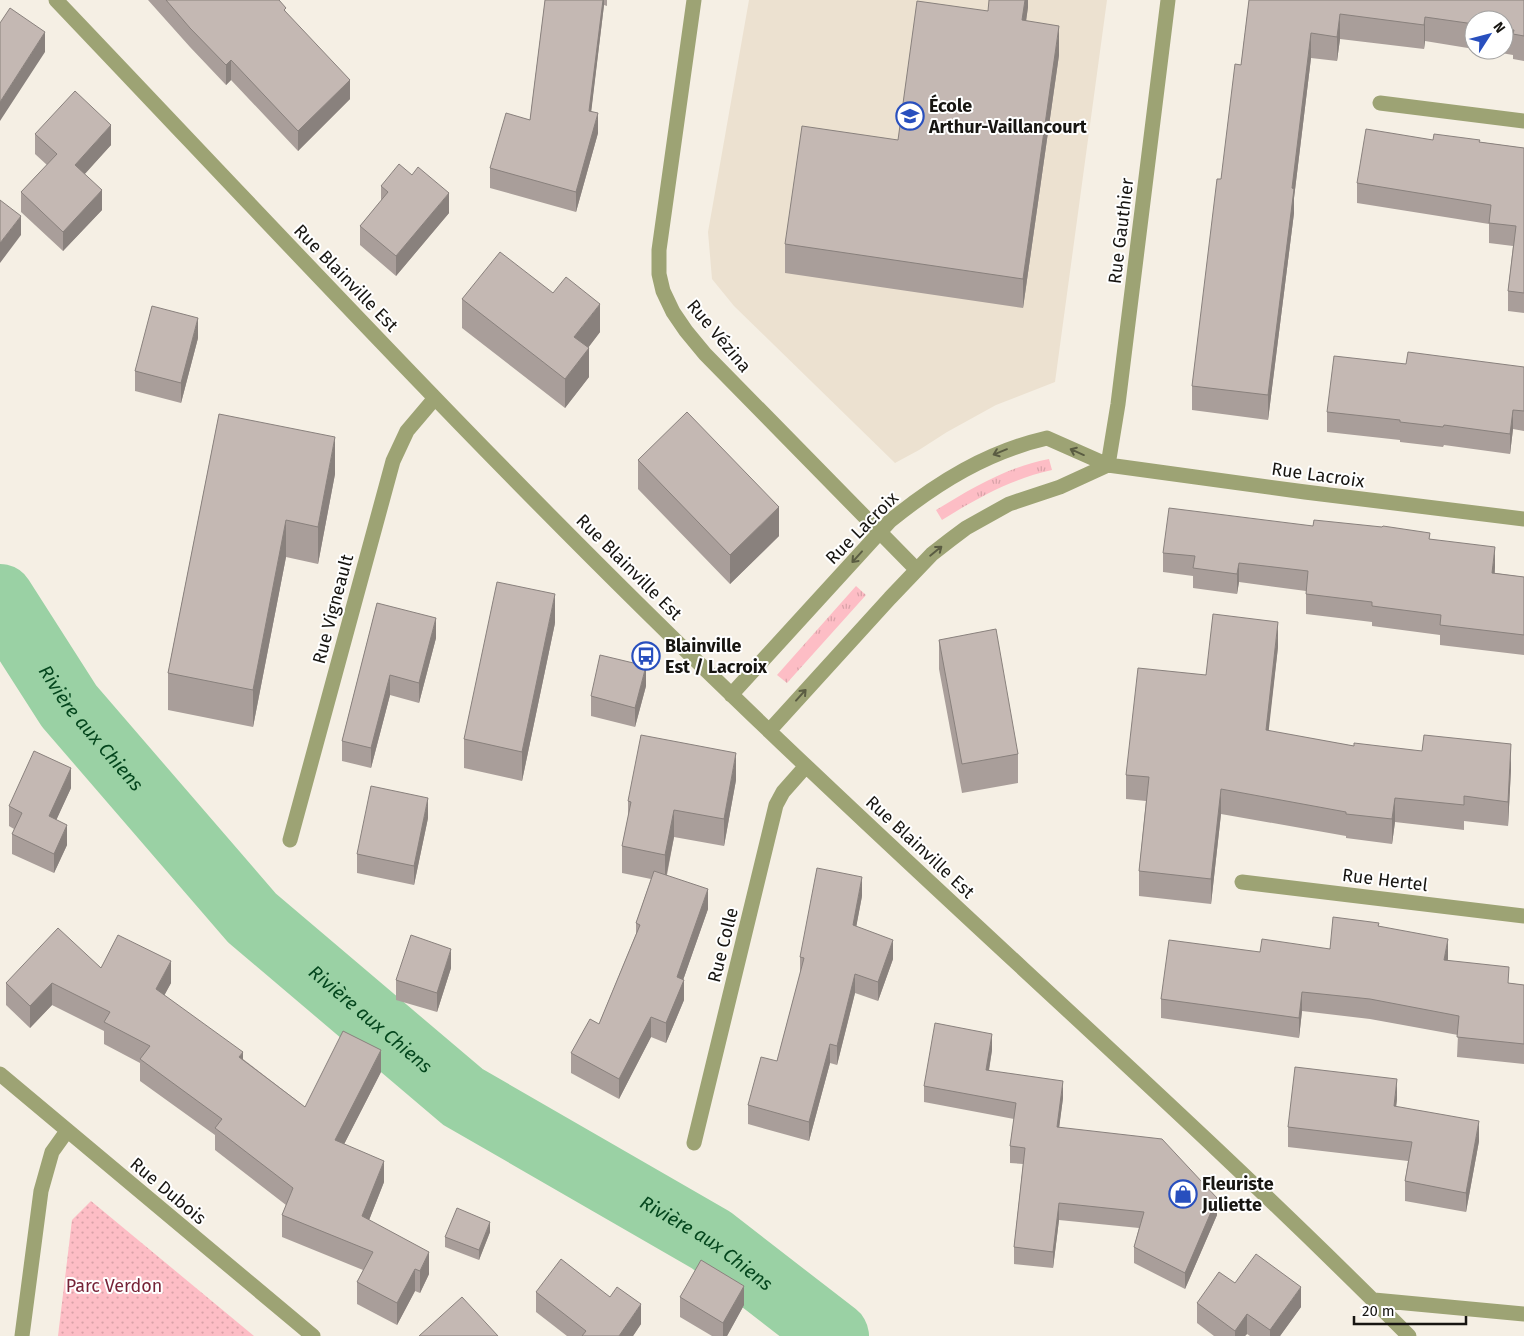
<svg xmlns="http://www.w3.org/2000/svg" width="1524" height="1336" font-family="'Fira Sans',sans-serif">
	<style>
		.built { fill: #ece1d0 }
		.grass { fill: url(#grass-tufts) }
		.park { fill: url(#park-dots) }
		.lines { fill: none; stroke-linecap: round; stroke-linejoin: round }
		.river { stroke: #9ad1a4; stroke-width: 68 }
		.minor { stroke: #9da374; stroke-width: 15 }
		.wall { fill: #a99e9a }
		.shaded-wall { fill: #89817d }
		.building { fill: #c4b8b3; stroke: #89817d }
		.oneway { stroke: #5a5c42 }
		.labels { text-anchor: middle; stroke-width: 4; stroke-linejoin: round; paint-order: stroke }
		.poi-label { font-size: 18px; font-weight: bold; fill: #171511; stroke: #fff; text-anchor: start }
		.street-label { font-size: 18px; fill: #171511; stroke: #fff }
		.park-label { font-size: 18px; fill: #762337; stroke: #fff }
		.water-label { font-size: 19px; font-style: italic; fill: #04461d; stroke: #fff }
	</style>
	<defs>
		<pattern id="grass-tufts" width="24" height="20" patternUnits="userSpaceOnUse" patternTransform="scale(1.25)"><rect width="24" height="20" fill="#fdbdc5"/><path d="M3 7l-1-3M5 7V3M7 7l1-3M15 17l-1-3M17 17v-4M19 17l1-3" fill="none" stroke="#d8a2a8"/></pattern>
		<pattern id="park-dots" width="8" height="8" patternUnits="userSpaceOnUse" patternTransform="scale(1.25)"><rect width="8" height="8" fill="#fdbdc5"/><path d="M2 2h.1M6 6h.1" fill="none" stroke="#d8a2a8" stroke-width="1.8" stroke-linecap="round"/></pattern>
	</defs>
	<rect width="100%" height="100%" fill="#f5efe4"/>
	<path class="built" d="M749,0h358l-52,382 -59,23 -49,27 -28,18 -24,13 -161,-157 -22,-27 -4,-47z"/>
	<path class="grass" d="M1049,459l3,11c-41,9 -75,28 -110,50l-6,-10c36,-22 71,-43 113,-51z
		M856,586l10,9 -79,88 -10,-8z"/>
	<path class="park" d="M91,1201l163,135h-196l14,-116z"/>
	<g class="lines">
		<path class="river" id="s1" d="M0,598l69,108 183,212 211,179 248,143 124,96"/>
		<path class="minor" d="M56,0c224,235 445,474 680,699 222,215 455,418 673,637
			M694,0l-35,250v24l4,17 10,21 13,19 19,23 211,215
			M1380,103l144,18
			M1108,465l10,-61 50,-404
			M731,695l159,-174c48,-39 97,-69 157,-83l61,27 197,27 219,27
			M769,731l121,-133 42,-44 18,-14 16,-12 43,-24 51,-17 48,-22
			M290,840l103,-379 14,-30 28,-33
			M1242,882l282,34
			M0,1074l313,262
			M694,1143l82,-338 7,-13 23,-26
			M1374,1300l150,14
			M22,1336l19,-145 11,-39 15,-21"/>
	</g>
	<path class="wall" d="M148,0h131l7,12 64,87 -52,52 -67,-71 -5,5 -36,-38z
		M545,0h62v6l-3,-1 -13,106 7,22 -22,79 -86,-24v-20l40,-48z
		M1028,0v7l-2,14 33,34 -36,253 -238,-35v-29l113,-104 90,-129z
		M1249,0h275v61l-11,-2v-4l-30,-5h21v-30h-30v29l-49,-8 -1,8 -84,-10 -3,22 -26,-3 -17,140v15l-26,207 -76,-10v-24l29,-207 20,-114z
		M35,134l76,11 -27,29 18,36 -39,41 -42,-39v-20l26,-27 -12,-11z
		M1433,140l47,2 44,6v165l-16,-2v-20l5,-45 -24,-3v-19l-132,-21v-20z
		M381,186l68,27 -53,63 -36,-31v-19l21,-25z
		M462,299l138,33 -12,16 1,29 -24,31 -103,-80z
		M198,338l-17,65 -46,-12v-20z
		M1406,364l118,3v64l-11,-2 -3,25 -66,-9 -1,2 -43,-5v-2l-73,-8v-20z
		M219,414l116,60 -17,90 -32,-7 -33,170 -85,-17v-37z
		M638,460l141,76 -49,48 -92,-95z
		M1313,526l117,13 65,28v6l29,4v78l-84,-10v-10l-68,-9v-4l-66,-8v-23l-67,-9 -2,12 -44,-6v-12l-30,-4v-19z
		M377,603l59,35 -17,65 -29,-8 -19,73 -29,-7v-20z
		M555,623l-33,158 -58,-13v-29z
		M939,640l79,114v29l-56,10 -23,-124z
		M1278,647l-10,84 86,15 157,23 -3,57 -44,-5v9l-69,-8 -3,22 -46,-6v-2l-125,-22 -10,90 -72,-8v-25l7,-70 -20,-2v-24l80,-100z
		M646,686l-11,41 -44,-11v-20z
		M736,780l-12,66 -50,-9 -7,38 41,34 -25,71 1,20 -18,43 -15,-6 -32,62 -48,-26v-20l28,-29 37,-90v-11l15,-44 -29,-6v-27l6,-28v-17z
		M71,788l-15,32 11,25 -13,28 -42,-19v-20l2,-5 -5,-3v-20z
		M428,818l-14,67 -57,-12v-19z
		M862,896l-6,31 37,32 -15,42 -23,-8 -18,72 -7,-2 -21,78 -61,-17v-19l29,-44 23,-87v-17z
		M1379,926l69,34 61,23 15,2v79l-67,-7 1,-22 -88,-16 -68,-8 -3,27 -138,-20v-19l99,-47 70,-3z
		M101,968l70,15 -7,12 79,64 62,48 76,-35 -37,72 40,38 -15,38 60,54 -9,19 -5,-2 -18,34 -40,-21v-22l6,-12 -81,-33v-22l4,-10 -71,-55v-15l-75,-54v-18l-36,-19v-13l-52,-26 -22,23 -24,-23v-22z
		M451,968l-14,44 -41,-12v-20z
		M992,1050l-3,21 74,27 -4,29 158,88 -32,74 -51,-26v-16l5,-19 -80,-8 -6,48 -39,-4v-17l9,-83 -13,-1v-17l4,-27 -90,-17v-16z
		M1397,1099l-1,7 83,35 -13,71 -61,-11v-20l3,-20 -120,-14v-20z
		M490,1232l-11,28 -34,-13v-10z
		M1235,1283l66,24 -21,29h-30l-3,-2 -2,2h-31l-17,-13v-20z
		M536,1292l105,32 -8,12h-66l-31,-24z
		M680,1297l64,8 -17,31h-15l-32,-19z"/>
	<path class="shaded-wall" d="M603,0h1v5l-15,125v-19z
		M1025,0h3v7l-6,42v-29z
		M1340,14v25l-3,22v-24z
		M1425,17v24l-1,8v-24z
		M1059,26v29l-36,253v-29z
		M45,32v20l-45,69v-19z
		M1311,33v25l-17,140v15l-26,207v-25l24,-207z
		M231,60v20l-5,5v-20z
		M350,80v19l-52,52v-20z
		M598,113v20l-22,79v-20z
		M111,125v20l-36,40v-20z
		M102,190v20l-39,41v-19z
		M449,193v20l-53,63v-20z
		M21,216v19l-21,28v-20z
		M600,304v28l-26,34v-29z
		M198,318v20l-17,65v-20z
		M589,348v29l-24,31v-29z
		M1513,410v19l-3,25v-20z
		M335,437v37l-17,90v-37z
		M779,507v29l-49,48v-29z
		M286,520v37l-33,170v-37z
		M1495,547v20l-3,26v-20z
		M1239,563v19l-2,12v-20z
		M555,594v29l-33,158v-29z
		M436,618v20l-17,65v-20z
		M1278,622v25l-12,108v-25z
		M646,666v20l-11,41v-19z
		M390,675v20l-19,73v-20z
		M1511,744v25l-3,57v-24z
		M736,753v27l-12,66v-27z
		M71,768v20l-22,48v-20z
		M1221,789v25l-10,90v-25z
		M428,798v20l-14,67v-19z
		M1395,798v24l-3,22v-25z
		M674,810v27l-9,45v-27z
		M67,825v20l-13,28v-19z
		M862,877v19l-9,48v-19z
		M708,889v20l-27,77 3,-6v20l-18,43v-20l11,-46z
		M1448,939v20l-4,21v-20z
		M893,940v19l-15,42v-19z
		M451,949v19l-14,44v-19z
		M171,961v22l-15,28v-22z
		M855,974v19l-18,72v-19z
		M52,983v22l-22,23v-22z
		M1302,992v19l-3,27v-20z
		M651,1017v20l-32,62v-20z
		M992,1034v16l-6,37v-17z
		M830,1044v19l-21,78v-19z
		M381,1050v22l-46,90v-22z
		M243,1052v22l-4,-17z
		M1397,1079v20l-3,26v-19z
		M1063,1081v17l-6,46v-17z
		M1479,1121v20l-13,71v-19z
		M384,1161v21l-22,56v-22z
		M1217,1198v17l-32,74v-16z
		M1059,1203v17l-6,48v-16z
		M490,1222v10l-11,28v-10z
		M429,1252v22l-9,19v-22z
		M415,1269v22l-18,34v-22z
		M744,1286v19l-17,31h-4v-13z
		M1301,1287v20l-21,29h-10v-6z
		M641,1304v20l-8,12h-14z
		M1247,1314v20l-2,2h-10v-5z"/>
	<path class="building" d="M166,0h113l7,8 -2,2 66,70 -52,51 -67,-71 -5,5 -36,-37z
		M545,0h58l-14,111 9,2 -22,79 -86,-24 16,-55 24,7z
		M989,0h36l-3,20 37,6 -36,253 -238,-35 17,-118 96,14 19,-139 71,10z
		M1249,0h275v36l-11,-2 1,-4 -10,-1v-9h-30v4l-49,-7 -1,8 -84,-11 -3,23 -26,-4 -19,155 2,1 -26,206 -76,-9 25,-207h4l14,-115 6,1z
		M10,8l35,24 -45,70v-79z
		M75,91l36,34 -36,40 27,25 -39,42 -42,-40 36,-38 -22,-20z
		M1366,129l67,11 1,-6 46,6 -1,2 45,6v145l-16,-2 8,-65 -27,-3 2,-18 -134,-22z
		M399,164l13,11 6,-8 31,26 -53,63 -36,-30 28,-34 -7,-6z
		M0,200l21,16 -21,27z
		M500,252l53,41 13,-16 34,27 -26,33 15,11 -24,31 -103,-80z
		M152,306l46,12 -17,65 -46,-12z
		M1408,352l116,15v44l-11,-1 -3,24 -66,-9 -1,2 -43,-5v-2l-73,-8 7,-56 72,8z
		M687,412l92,95 -49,48 -92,-95z
		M219,414l116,23 -17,90 -32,-7 -33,170 -85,-17z
		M1169,508l144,18 1,-6 68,7 1,-1 47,7 -1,6 66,8 -3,26 32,4v58l-84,-10 1,-10 -69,-9v-4l-66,-8 2,-23 -69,-8 -2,11 -44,-6 2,-12 -32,-3z
		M497,582l58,12 -33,158 -58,-13z
		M377,603l59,15 -17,65 -29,-8 -19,73 -29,-7z
		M1213,614l65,8 -12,108 88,16v-3l68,8 2,-16 87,9 -3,58 -44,-6v9l-69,-7 -3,21 -46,-5v-2l-125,-23 -10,90 -72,-8 10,-94 -23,-2 12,-107 68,7z
		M996,629l22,125 -56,10 -23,-124z
		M600,655l46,11 -11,42 -44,-12z
		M641,735l95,18 -12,66 -50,-9 -9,45 -43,-9 9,-44 -3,-1z
		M34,751l37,17 -22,48 18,9 -13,29 -42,-20 10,-21 -13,-7z
		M371,786l57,12 -14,68 -57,-12z
		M817,868l45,9 -9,48 40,15 -15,42 -23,-8 -18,72 -7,-2 -21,78 -61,-17 13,-48 16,4 27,-103 -4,-1z
		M654,871l54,18 -31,88 7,3 -18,43 -15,-6 -32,62 -48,-26 19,-34 9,5 41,-99 -4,-2z
		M1333,917l46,6 -1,3 70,13 -4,21 65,7 -1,16 16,2v59l-67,-7 2,-21 -89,-17 -68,-7 -3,26 -138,-19 8,-59 91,12 2,-13 68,10z
		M58,928l43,40 17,-33 53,26 -15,28 87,63 -4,5 66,50 38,-76 38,19 -46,90 49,21 -22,55 67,36 -9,19 -5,-2 -18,34 -40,-21 16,-30 -91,-37 11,-27 -78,-60 7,-9 -82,-60 10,-13 -46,-24 6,-10 -58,-29 -22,23 -24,-23z
		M411,935l40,14 -14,44 -41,-13z
		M935,1023l57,11 -6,36 77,11 -6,46 105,12 55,59 -32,75 -51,-26 10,-35 -85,-9 -6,49 -39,-5 11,-99 -15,-2 6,-43 -92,-17z
		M1295,1067l102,12 -3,27 85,15 -13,72 -61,-12 7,-39 -124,-15z
		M457,1208l33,14 -11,28 -34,-13z
		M1256,1254l45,33 -31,43 -23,-16 -12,17 -38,-28 22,-31 16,11z
		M561,1259l49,38 7,-10 24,17 -22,32h-37l4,-5 -50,-39z
		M701,1260l43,26 -21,37 -43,-26z
		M462,1297l36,39h-79z"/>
	<defs><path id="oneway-shaft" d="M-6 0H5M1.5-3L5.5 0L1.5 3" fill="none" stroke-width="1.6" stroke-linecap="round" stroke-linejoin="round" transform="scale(1.25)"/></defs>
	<g class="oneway">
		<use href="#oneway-shaft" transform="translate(1000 452) rotate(158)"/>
		<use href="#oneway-shaft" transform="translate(1077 452) rotate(-156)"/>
		<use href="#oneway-shaft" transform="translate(936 551) rotate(-39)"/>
		<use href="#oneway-shaft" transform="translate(857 557) rotate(132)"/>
		<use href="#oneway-shaft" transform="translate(801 695) rotate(-48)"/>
	</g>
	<defs>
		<g id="school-ring" transform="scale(1.4375)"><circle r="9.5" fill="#fff" stroke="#284fbe" stroke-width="1.5"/><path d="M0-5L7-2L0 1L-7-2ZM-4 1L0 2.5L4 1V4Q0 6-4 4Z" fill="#284fbe"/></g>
		<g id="bus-ring" transform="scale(1.4375)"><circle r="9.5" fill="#fff" stroke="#284fbe" stroke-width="1.5"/><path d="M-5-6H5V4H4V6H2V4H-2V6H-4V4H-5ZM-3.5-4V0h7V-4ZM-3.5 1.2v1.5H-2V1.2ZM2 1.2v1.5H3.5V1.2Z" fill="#284fbe"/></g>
		<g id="shop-ring" transform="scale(1.4375)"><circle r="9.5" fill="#fff" stroke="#284fbe" stroke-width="1.5"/><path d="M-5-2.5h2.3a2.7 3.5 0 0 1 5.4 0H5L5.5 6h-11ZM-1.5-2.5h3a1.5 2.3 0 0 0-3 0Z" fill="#284fbe"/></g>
	</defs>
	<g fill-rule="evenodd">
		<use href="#school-ring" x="910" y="116"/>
		<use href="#bus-ring" x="646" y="656"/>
		<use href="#shop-ring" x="1183" y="1194"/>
	</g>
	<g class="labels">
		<g class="poi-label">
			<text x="929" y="112">École<tspan x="929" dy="21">Arthur-Vaillancourt</tspan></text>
			<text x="665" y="652">Blainville<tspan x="665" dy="21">Est / Lacroix</tspan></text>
			<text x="1202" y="1190">Fleuriste<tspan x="1202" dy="21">Juliette</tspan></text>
		</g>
		<g class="street-label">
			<text transform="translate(1121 231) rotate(-83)" y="6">Rue Gauthier</text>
			<text transform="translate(346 278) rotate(46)" y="6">Rue Blainville Est</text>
			<text transform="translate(719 336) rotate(50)" y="6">Rue Vézina</text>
			<text transform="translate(1318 475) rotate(8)" y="6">Rue Lacroix</text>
			<text transform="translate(862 528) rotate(-45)" y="6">Rue Lacroix</text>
			<text transform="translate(629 567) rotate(45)" y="6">Rue Blainville Est</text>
			<text transform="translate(333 609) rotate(-75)" y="6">Rue Vigneault</text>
			<text transform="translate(920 847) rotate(43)" y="6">Rue Blainville Est</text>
			<text transform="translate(1385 880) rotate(7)" y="6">Rue Hertel</text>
			<text transform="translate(723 945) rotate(-76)" y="6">Rue Colle</text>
			<text transform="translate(168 1191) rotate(40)" y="6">Rue Dubois</text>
		</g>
		<g class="park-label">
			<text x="114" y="1292">Parc Verdon</text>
		</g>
		<g class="water-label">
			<text dy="7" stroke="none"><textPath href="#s1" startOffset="159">Rivière aux Chiens</textPath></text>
			<text dy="7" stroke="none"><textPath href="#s1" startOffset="564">Rivière aux Chiens</textPath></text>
			<text dy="7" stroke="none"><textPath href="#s1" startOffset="969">Rivière aux Chiens</textPath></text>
		</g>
	</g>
	<g transform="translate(1489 35) rotate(54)"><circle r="24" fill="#ffffff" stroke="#a2a1a0"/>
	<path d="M0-4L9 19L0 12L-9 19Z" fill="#284fbe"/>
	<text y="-8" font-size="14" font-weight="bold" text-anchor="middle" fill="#171511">N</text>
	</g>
	<path d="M1354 1316v8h112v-8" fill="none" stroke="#171511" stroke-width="2.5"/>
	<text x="1362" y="1316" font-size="15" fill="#171511" stroke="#ffffff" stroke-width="4" paint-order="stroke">20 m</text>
</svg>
